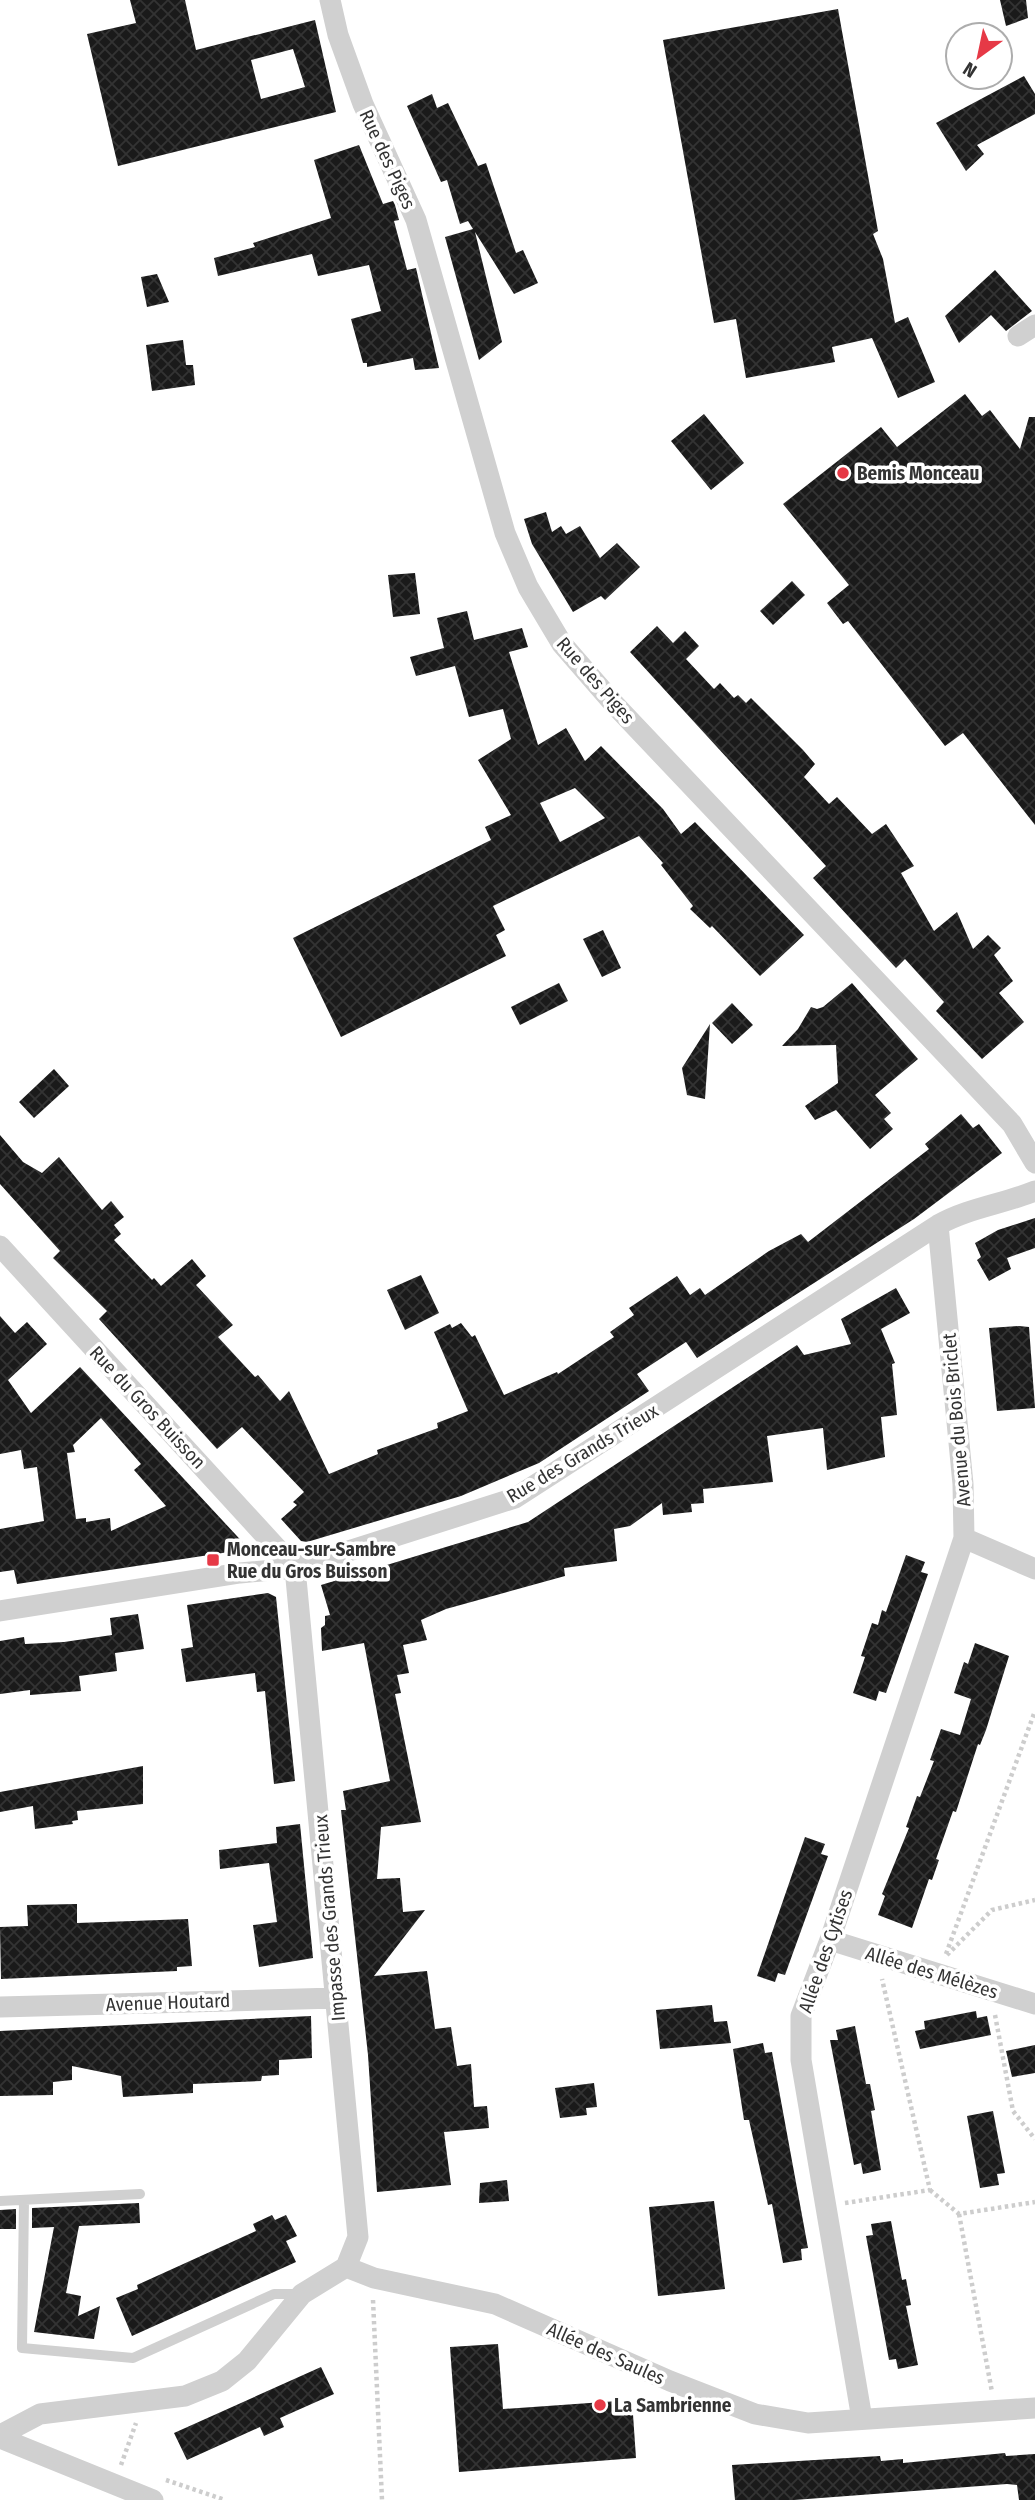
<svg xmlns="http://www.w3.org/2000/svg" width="1035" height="2500" font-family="'Fira Sans Condensed',sans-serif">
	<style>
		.building { fill: url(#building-cross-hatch); fill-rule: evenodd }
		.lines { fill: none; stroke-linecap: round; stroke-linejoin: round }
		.path { stroke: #cdcdcd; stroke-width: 4.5; stroke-dasharray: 3.5 3.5; stroke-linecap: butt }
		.lane { stroke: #d0d0d0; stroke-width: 10 }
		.street { stroke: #d0d0d0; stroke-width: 21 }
		.poi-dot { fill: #e63946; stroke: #fff; stroke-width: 2.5 }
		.labels { text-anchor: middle; stroke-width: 7; stroke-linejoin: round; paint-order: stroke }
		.street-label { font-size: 19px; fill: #333; stroke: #fff }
		.poi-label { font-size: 19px; font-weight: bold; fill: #333; stroke: #fff; text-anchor: start }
	</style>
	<defs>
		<pattern id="building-cross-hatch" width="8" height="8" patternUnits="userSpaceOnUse" patternTransform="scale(1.75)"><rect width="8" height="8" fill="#1a1a1a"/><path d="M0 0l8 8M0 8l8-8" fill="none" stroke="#333"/></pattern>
	</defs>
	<rect width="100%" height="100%" fill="#fff"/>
	<path class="building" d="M130,0h55l11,50 119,-30 21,92 -218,54 -31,-132 49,-11zM293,49l12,38 -44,12 -10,-39z
		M1000,0h26l2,18 -22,8z
		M838,9l40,222 -5,3 10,25 12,64 13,-6 27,65 -37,16 -26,-60 -40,9 3,15 -89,16 -10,-59 -22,4 -51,-283z
		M1024,76l11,18v20l-58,31 7,9 -18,17 -30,-48z
		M432,94l5,14 11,-5 30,63 8,-3 30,90 7,-3 15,33 -24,11 -39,-62 27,110 -23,18 -34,-123 28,-8 -5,-8 -8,3 -13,-44 -6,2 -34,-76z
		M359,145l24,59 10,-3 2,4 4,15 -5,1 13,49 9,-2 23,100 -24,2 -2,-12 -46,9v-4h-4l-12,-44 30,-8 -12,-46 -51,11 -6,-22 -94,22 -4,-18 41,-11 -2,-4 78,-25 -17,-58z
		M995,270l37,41 -26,20 -15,-16 -32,28 -14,-27z
		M157,274l12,28 -22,5 -6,-30z
		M183,340l3,25h7l2,20 -43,6 -6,-46z
		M965,394l17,22 8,-6 30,39 9,-32h6v408l-72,-92 -18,13 -97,-125 -5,3 -16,-21 22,-18 -66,-81 98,-77 16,20z
		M704,414l40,49 -33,27 -40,-49z
		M546,512l6,20 9,-6 5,8 14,-8 20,32 17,-15 23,24 -35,33 -4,-4 -28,16 -41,-68 -8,-25z
		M415,573l5,41 -27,3 -5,-42z
		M792,581l13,14 -32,30 -13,-14z
		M467,611l7,29 48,-12 6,19 -19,5 29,93 28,-17 19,33 16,-15 62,63 18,25 14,-12 109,113 -44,41 -48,-50 -2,2 -20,-19 3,-3 -32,-41 2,-2 -24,-27 -146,70 12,24 -9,5 10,21 -165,81 -48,-99 198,-98 -6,-13 26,-12 -33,-55 33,-21 -8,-30 -34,8 -14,-51 -39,10 -6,-19 34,-9 -7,-30zM575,788l30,30 -45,24 -20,-39z
		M657,626l16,17 12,-12 14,15 -13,13 28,30 6,-6 14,15 4,-3 8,8 5,-5 52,52 12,14 -11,13 25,27 8,-7 35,37 14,-10 28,42 -13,7 33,58 23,-19 16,37 15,-14 13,13 -7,7 19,26 -14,12 25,29 -42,37 -46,-48 8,-9 -39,-43 -9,9 -83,-90 13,-12 -196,-214z
		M603,930l18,38 -19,9 -19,-38z
		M559,983l9,18 -48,24 -9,-18z
		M852,983l66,76 -43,36 16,18 -7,6 9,10 -23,20 -34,-39 -21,10 -10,-14 33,-23 -2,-38 -54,1 16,-17 13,-22 6,2 6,-2z
		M732,1003l21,22 -21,19 -20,-21z
		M710,1024l-5,75 -18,-4 -5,-27z
		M54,1069l15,17 -35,32 -15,-16z
		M961,1114l12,14 6,-4 23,29 -88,66 -217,139 -11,-16 -49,32 12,17 -110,72 -78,33 -154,46 -6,-1 -20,-22 16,-14 -4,-3 11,-10 -62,-65 -25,22 -118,-130 8,-8 -54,-53 7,-7 -60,-67v-49l23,27 19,11 17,-16 43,53 9,-9 13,16 -10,8 7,9 -7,6 38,40 2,-2 7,8 31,-27 14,17 -10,9 37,40 -15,12 37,40 3,-2 22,26 9,-10 40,83 49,-20 -1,-4 61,-22 -1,-5 31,-12 -34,-79 16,-8 2,4 9,-5 11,14 3,-2 29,60 53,-23 1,2 56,-37 -4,-5 24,-17 -5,-7 48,-32 13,19 10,-7 5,7 64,-44 32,-17 7,8 121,-93 -4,-5z
		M1035,1218v30l-28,10 4,11 -22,12 -12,-21 4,-3 -6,-14 23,-13z
		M421,1275l18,38 -34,17 -18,-40z
		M896,1288l14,25 -29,16 14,34 -3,1 5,51 -16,2 4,40 -58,13 -4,-42 -56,8 6,46 -70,7 1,14 -13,1 1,8 -29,3 -1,-12 -32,23 -16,3 3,32 -53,7 1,8 -119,33 -25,11 6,20 -24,5 6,28 -12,2 4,18 -6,1 26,128 -40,5 -4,52 23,-1 3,34 22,-2 -51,66 53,-5 8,58 16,-2 6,39 14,-2 3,43 13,-1 2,22 -45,4 7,53 -74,7 -9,-137 -27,-245h5l-3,-19 47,-10 -26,-138 -42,8 -1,-23 4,-3v-9l5,-1 -9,-30 207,-63 269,-177 7,10 47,-11 -10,-25z
		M0,1316l15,17 12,-11 20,22 -39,36 23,33 49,-46 169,182 -232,35 -3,-14 -14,2v-43l44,-8 -7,-54 -13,2 -3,-19 -21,4zM101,1418l40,46 -7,6 32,36 -55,25 -1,-13 -24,4v-4l-10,1 -9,-66 8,-1 -2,-7z
		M1019,1326l10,1 6,81 -38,3 -8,-83z
		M906,1555l19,7 -4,10 7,2 -42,119 -7,-2 -3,10 -23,-8 12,-36 -4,-1 11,-33 6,2 4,-15 4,2z
		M268,1593l8,4 19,184 -21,3 -9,-93 -8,1 -2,-19 -69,9 -5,-33 12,-2 -6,-42z
		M138,1614l6,35 -29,4 2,18 -38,5 2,15 -51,4v-5l-30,4v-53l24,-4 1,7 39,-2 48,-7 -2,-17z
		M975,1643l34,13 -23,74 -6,15 -2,-1 -22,68 -3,-1 -17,48 3,1 -7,20 -3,-1 -17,49 -34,-13 7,-19 -3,-2 27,-66 -3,-1 11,-31 3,1 14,-36 -4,-1 11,-31 19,6 11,-36 -17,-6 10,-31 4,2z
		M143,1766v38l-66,7 1,9 -6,1 1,3 -38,5 -2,-23 -33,6v-20z
		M300,1824l13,134 -54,9 -6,-42 24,-3 -8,-59 -49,6 -1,-19 58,-7 -1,-16z
		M805,1837l20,7 -4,10 7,2 -43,119 -7,-2 -3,9 -18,-6z
		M77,1904v19l111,-4 4,47 -15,1v4l-176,8 -1,-52 28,-1 -1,-21z
		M712,2005l2,17 13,-1 4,22 -71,6 -4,-39z
		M976,2011l1,7 10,-2 4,19 -71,14 -5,-18 10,-2 -1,-8z
		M311,2016l1,42 -33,2v15l-17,1 -1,5 -68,3v9l-70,4 -2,-21 -49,-10v14l-19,2v13l-53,1v-65z
		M855,2026l11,58h4l5,26 -4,1 10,59 -18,4 -2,-11 -7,2 -24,-125h8l-2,-10z
		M763,2043l2,10 7,-1 36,196 -7,1 1,11 -19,3 -11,-59 -4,1 -19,-85h-5l-11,-71z
		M1035,2045v28l-23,4 -6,-26z
		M594,2083l3,24 -11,1 1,7 -27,3 -5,-30z
		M993,2111l12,62 -8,1 2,11 -19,3 -13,-72z
		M507,2180l2,21 -30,2 1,-20z
		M714,2201l11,88 -67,7 -9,-89z
		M139,2203l1,20 -61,3 -13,67 15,3 -3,20 22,-10 -6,33 -60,-7 20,-105 -22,1v-20z
		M16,2209v20h-16v-19z
		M272,2215l3,5 11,-5 11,21 -11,5 10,21 -164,74 -16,-38 22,-9 -1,-4 119,-54 -3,-7z
		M891,2221l11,59 4,-1 5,26 -5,1 12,59 -20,4 -2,-10 -7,1 -23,-124 7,-1 -2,-11z
		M498,2344l5,65 129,-9 4,58 -177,14 -9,-125z
		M321,2367l13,27 -54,24 4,9 -20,9 -4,-9 -73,33 -13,-27z
		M1005,2453l1,3 29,-2v46h-16l-2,-15 -10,-1 -213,16h-59l-3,-35 148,-9 1,5 22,-2v4z"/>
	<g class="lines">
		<path class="path" d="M946,1954l89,-243
			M947,1955l45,-45 43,-10
			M995,2015l18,96 22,28
			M930,2190l29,24 76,-12
			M845,2203l85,-13 -48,-211
			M959,2214l33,178
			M373,2300l9,200
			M121,2465l15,-42
			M166,2480l59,20"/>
		<path class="lane" d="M24,2200l-2,148 111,10 141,-64h28
			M0,2201l140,-7"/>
		<path class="street" d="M330,0l8,35 25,69 53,116 89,313 23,54 34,57 53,61 397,419 23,39
			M1018,336l17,-11
			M938,1225l25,259 1,54 71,31
			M0,1246l295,322 63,669 -12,30
			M0,1611l240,-38 55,-5 220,-70 423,-273c30,-17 65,-21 97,-34
			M830,1940l205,64
			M0,2007l336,-9
			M346,2267l28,11 121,26 175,77 85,33 53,9 227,-15
			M862,2419l-61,-359v-44l29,-76 134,-402
			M0,2435l40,-21 145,-18 37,-15 25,-20 55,-67 44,-27
			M0,2438l153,62"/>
	</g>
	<g class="poi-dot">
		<circle cx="843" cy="473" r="7"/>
		<rect x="206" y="1553" width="14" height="14" rx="3.5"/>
		<circle cx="600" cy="2405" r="7"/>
	</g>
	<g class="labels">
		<g class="street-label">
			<text transform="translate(388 159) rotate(65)" y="7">Rue des Piges</text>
			<text transform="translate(596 680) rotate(49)" y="7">Rue des Piges</text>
			<text transform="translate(148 1407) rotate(47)" y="7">Rue du Gros Buisson</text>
			<text transform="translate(956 1420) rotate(-95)" y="7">Avenue du Bois Briclet</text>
			<text transform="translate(582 1453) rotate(-31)" y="7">Rue des Grands Trieux</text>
			<text transform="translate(329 1918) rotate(-95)" y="7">Impasse des Grands Trieux</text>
			<text transform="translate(825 1951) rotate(-71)" y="7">Allée des Cytises</text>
			<text transform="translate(932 1972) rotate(17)" y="7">Allée des Mélèzes</text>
			<text transform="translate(168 2002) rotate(-2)" y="7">Avenue Houtard</text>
			<text transform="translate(606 2353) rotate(24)" y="7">Allée des Saules</text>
		</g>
		<g class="poi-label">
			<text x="857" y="480">Bemis Monceau</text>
			<text x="227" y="1556">Monceau-sur-Sambre<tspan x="227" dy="22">Rue du Gros Buisson</tspan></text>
			<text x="614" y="2412">La Sambrienne</text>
		</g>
	</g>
	<g transform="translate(979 56) rotate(213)"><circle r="33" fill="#ffffff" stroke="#adadad" stroke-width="2"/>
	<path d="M0-5L12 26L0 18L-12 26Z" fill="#e63946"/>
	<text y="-10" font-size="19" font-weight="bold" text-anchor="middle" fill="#333333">N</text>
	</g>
</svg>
